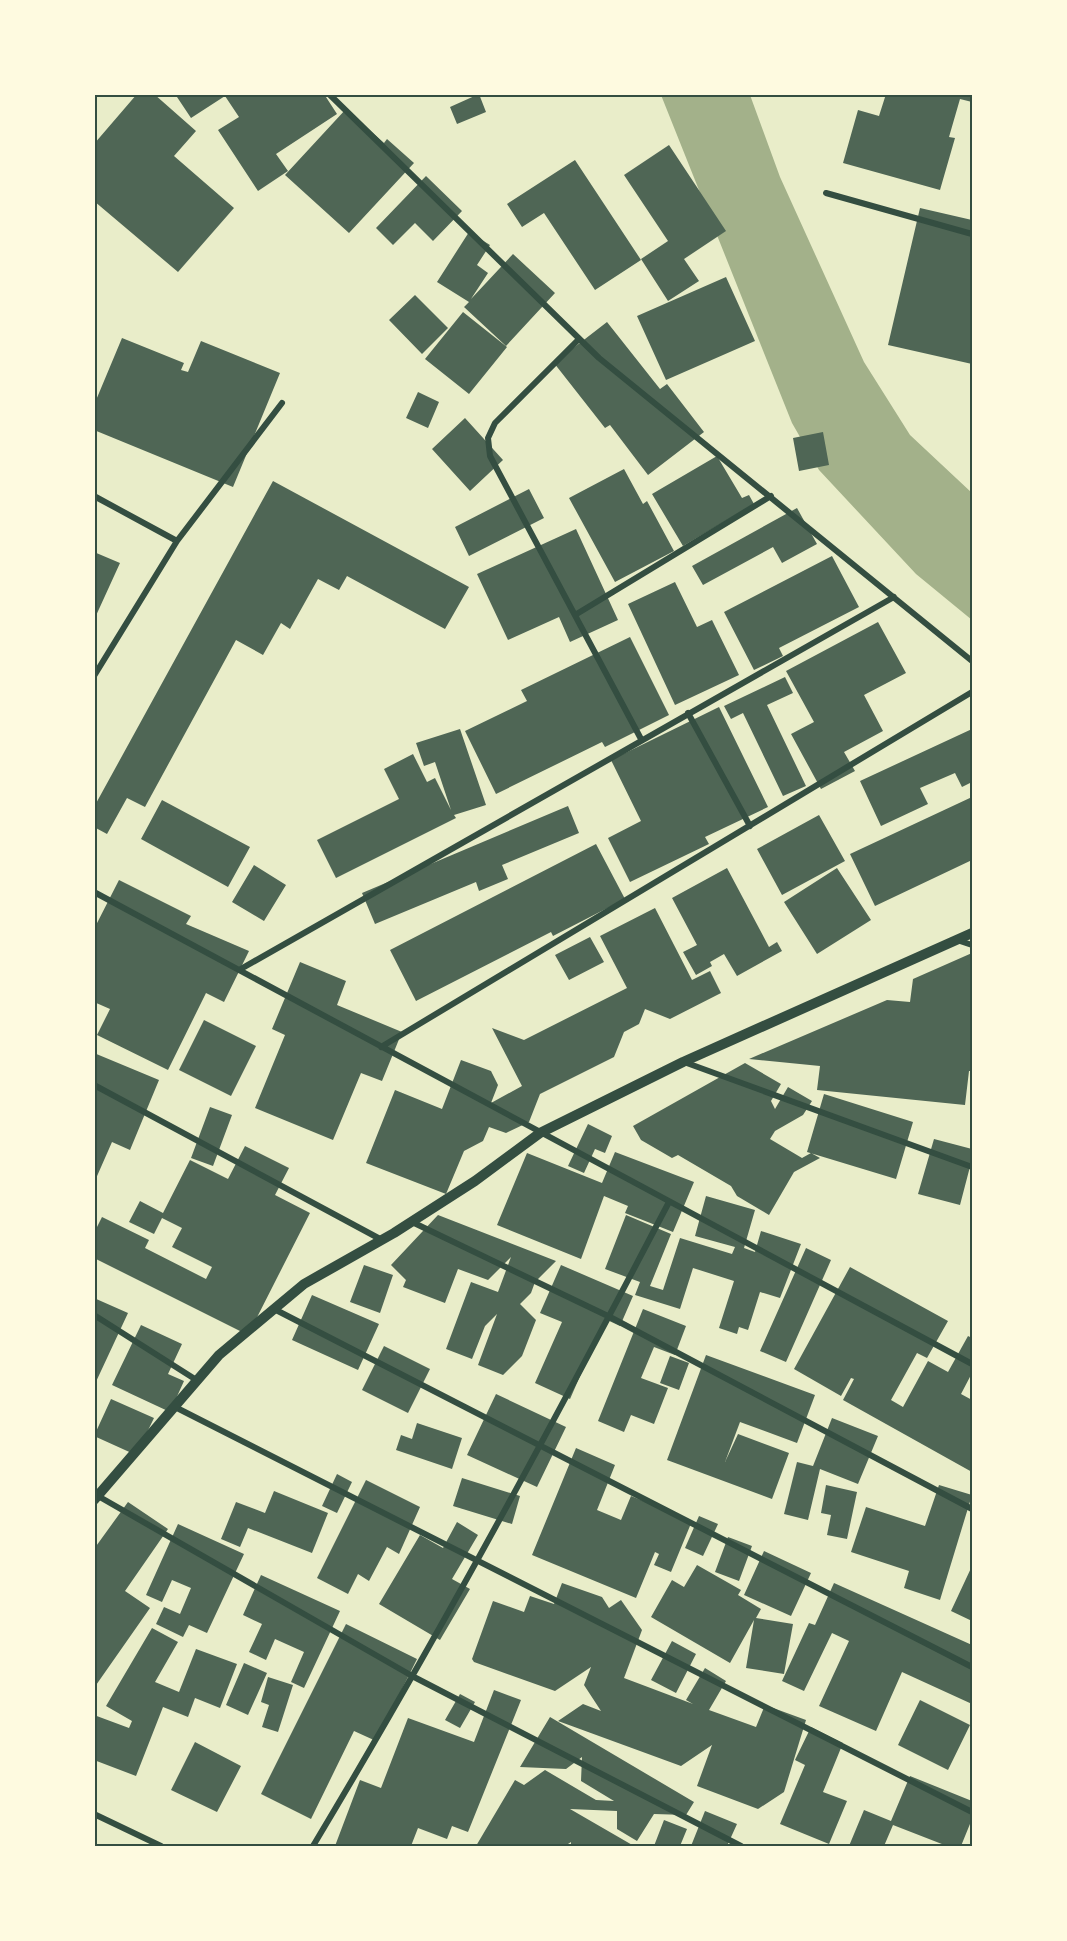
<svg xmlns="http://www.w3.org/2000/svg" width="1067" height="1941" font-family="Inter,sans-serif">
	<style>
		.water { fill: #a3b18a }
		.building { fill: #4f6655 }
		.lines { fill: none; stroke-linecap: round; stroke-linejoin: round }
		.minor { stroke: #344e41; stroke-width: 6 }
		.tertiary { stroke: #344e41; stroke-width: 10 }
		.neatline { fill: none; stroke: #344e41; stroke-width: 2 }
	</style>
	<rect width="100%" height="100%" fill="#e9edc9"/>
	<path class="water" d="M661,95h89l30,82 84,185 46,73 62,58v127l-56,-46 -97,-104 -27,-47z"/>
	<path class="building" d="M137,94h17l42,37 -22,25 60,52 -56,64 -84,-71v-57z
		M175,94h149l13,20 -61,40 12,17 -30,20 -40,-61 21,-13 -14,-21 -34,22z
		M479,94l7,18 -29,12 -7,-17z
		M886,94h86v8l-12,-3 -11,38 6,1 -15,52 -97,-27 15,-53 21,6z
		M346,109l38,34 3,-4 27,24 -65,70 -64,-58z
		M669,145l57,86 -42,28 15,22 -31,20 -27,-42 27,-18 -44,-66z
		M575,160l66,100 -46,30 -51,-77 -22,14 -15,-23z
		M426,176l36,35 -29,30 -18,-18 -22,22 -17,-17z
		M920,208l52,12v144l-84,-19z
		M469,232l21,13 -13,20 11,8 -17,26 42,-45 42,39 -49,53 -42,-39 5,-5 -32,-20z
		M726,277l29,64 -89,39 -29,-64z
		M415,295l33,33 -26,26 -33,-34z
		M463,312l44,35 -38,47 -44,-35z
		M607,322l53,67 7,-5 37,48 -56,43 -38,-50 -5,3 -51,-65z
		M122,338l62,25 -3,7 7,2 13,-31 79,32 -47,114 -139,-57v-25z
		M418,392l21,10 -11,26 -22,-10z
		M465,418l38,42 -33,31 -38,-42z
		M823,432l6,33 -30,6 -6,-33z
		M717,456l25,42 7,-3 5,9 -71,42 -31,-52z
		M624,469l19,35 4,-3 27,50 -59,31 -46,-84z
		M273,481l196,106 -24,42 -98,-53 -8,14 -21,-11 -28,50 -9,-6 -18,32 -27,-15 -91,167 -18,-9 -20,36 -13,-7v-20z
		M529,489l15,29 -75,38 -14,-29z
		M797,508l20,36 -35,19 -9,-16 -70,38 -11,-19z
		M576,529l42,91 -48,22 -11,-25 -51,23 -31,-66z
		M94,552l26,11 -26,57z
		M832,556l27,51 -80,41 4,8 -29,14 -30,-58z
		M675,582l22,45 15,-7 27,55 -64,30 -47,-101z
		M878,622l28,51 -42,22 19,36 -39,21 11,19 -34,18 -30,-55 23,-12 -28,-51z
		M630,637l39,78 -64,32 -3,-5 -106,52 -31,-63 62,-30 -6,-11z
		M785,677l8,16 -26,12 39,81 -23,10 -40,-83 -12,6 -7,-13z
		M719,707l49,100 -63,30 4,7 -79,38 -22,-44 33,-17 -30,-61z
		M460,729l26,76 -32,10 2,3 -120,60 -19,-38 82,-41 -15,-30 29,-15 14,28 8,-4 16,32 -16,-48 -11,4 -8,-23z
		M972,729v53l-10,5 -7,-14 -35,15 8,16 -47,22 -21,-45z
		M972,797v63l-97,46 -25,-52z
		M162,800l88,47 -22,40 -87,-48z
		M568,806l11,27 -77,32 6,14 -29,12 -3,-9 -101,42 -13,-31z
		M819,815l26,46 -63,34 -25,-46z
		M596,844l29,55 -72,37 -2,-4 -135,69 -26,-51z
		M254,865l32,20 -22,36 -32,-19z
		M727,868l42,79 8,-5 5,9 -45,25 -13,-22 -14,8 2,4 -16,9 -13,-23 14,-7 -25,-47z
		M837,868l34,52 -54,34 -33,-52z
		M119,880l72,36 -5,8 63,27 -25,51 -18,-9 -38,77 -71,-35 13,-26 -16,-7v-73z
		M655,908l37,72 18,-9 11,22 -51,26 -25,-10 -6,15 -15,8 -10,25 -74,37 -11,28 -23,11 -17,-6 -6,14 -19,10 -18,43 -80,-31 29,-73 47,19 19,-49 30,11 7,14 -7,18 31,-17 -30,-58 32,12 103,-52 -27,-52z
		M590,937l14,25 -35,18 -14,-25z
		M972,953v118h-3l-4,34 -148,-15 3,-24 -71,-7 138,-59 23,2 3,-23z
		M300,962l46,19 -9,24 65,27 -20,49 -21,-8 -28,67 -78,-32 30,-73 -13,-6z
		M204,1020l52,26 -25,50 -52,-26z
		M94,1053l65,27 -29,70 -18,-8 -18,41z
		M745,1063l36,21 -10,17 4,8 13,-22 24,14 -9,14 -28,16 -5,8 32,19 9,-5 9,5 -26,14 -25,43 -32,-19 -6,-10 -53,-31 -6,3 -31,-18 -8,-14z
		M824,1094l89,28 -17,57 -89,-27z
		M210,1107l22,8 -19,51 -22,-8z
		M588,1124l24,12 -7,17 -10,-4 -11,24 -16,-7z
		M934,1139l38,10v10l-12,46 -42,-11z
		M245,1146l44,22 -14,27 35,18 -62,122 -154,-77v-25l8,-16 47,23 -4,8 61,31 6,-12 -40,-20 10,-19 -20,-10 -8,16 -25,-12 11,-21 23,12 27,-53 38,19z
		M615,1152l79,30 -21,50 -48,-19 3,-7 -24,-10 -23,63 -84,-34 30,-72 75,30z
		M706,1196l49,14 -11,38 11,4 6,-21 40,13 -21,54 -20,-6 -12,38 -9,-3 -2,7 -18,-6 15,-47 -41,-13 -13,41 -45,-14 5,-13 -35,-13 21,-54 45,19 -21,52 13,4 17,-52 52,16 3,-7 -40,-11z
		M438,1215l118,46 -21,21 -4,11 -11,11 16,16 -14,36 -19,19 -25,-10 19,-51 -12,12 -13,33 -26,-10 25,-67 27,10 13,-35 -23,23 -30,-11 -13,34 -42,-16 3,-7 -15,-15z
		M806,1248l25,12 -45,102 -26,-11z
		M364,1265l29,10 -13,38 -30,-11z
		M561,1265l72,31 -13,30 -15,-7 -35,80 -35,-16 27,-61 -22,-9z
		M850,1267l98,54 -21,37 -10,-5 -26,47 12,7 25,-46 20,11 20,-36 4,2v35l-11,21 11,6v72l-129,-72 11,-21 -3,-1 -10,18 -47,-27z
		M312,1295l67,29 -21,46 -66,-30z
		M94,1298l34,15 -34,73z
		M643,1309l43,17 -11,29 -21,-8 -13,31 27,10 -14,36 -23,-9 -7,17 -26,-11z
		M141,1325l41,19 -14,30 16,7 -14,31 -58,-27z
		M384,1346l46,23 -22,44 -46,-23z
		M706,1355l109,40 -18,48 -57,-21 -15,40 13,-28 51,19 -17,46 -105,-39z
		M670,1356l19,7 -10,27 -19,-7z
		M496,1394l70,33 -29,60 -70,-32z
		M111,1399l43,19 -18,37 -42,-19z
		M832,1418l46,18 -20,48 -38,-15 -12,51 -24,-6 13,-52 16,4z
		M417,1423l45,15 -10,31 -56,-19 5,-15 11,4z
		M576,1448l39,17 -18,45 24,10 10,-24 61,25 -21,51 -17,-7 5,-11 -4,-2 -19,46 -104,-43z
		M337,1474l15,8 -15,31 -15,-7z
		M462,1478l58,18 -8,28 -59,-18z
		M366,1480l54,27 -21,47 -12,-7 -18,34 -11,-7 -10,20 -31,-16z
		M826,1485l31,7 -10,47 -20,-4 4,-20 -10,-2z
		M939,1485l33,10 -32,105 -36,-12 5,-17 -58,-19 15,-45 59,19z
		M274,1491l54,22 -16,40 -64,-25 -8,19 -19,-8 15,-37 29,11z
		M128,1502l40,27 -43,62 25,17 -56,80v-139z
		M699,1516l19,8 -15,32 -18,-8z
		M457,1522l21,13 -26,44 18,10 -30,51 -61,-36 41,-69 23,13z
		M178,1524l66,30 -37,79 -18,-8 -6,12 -27,-13 8,-17 16,7 11,-26 -19,-8 -10,22 -16,-7z
		M728,1537l24,9 -13,35 -24,-9z
		M764,1551l47,22 -20,43 -47,-21z
		M697,1565l44,25 -3,5 23,14 -5,9 37,6 -9,50 -38,-6 8,-48 -24,43 -79,-46 21,-37 12,7z
		M972,1566v55l-21,-10z
		M261,1575l79,36 -36,77 -13,-6 13,-30 -29,-13 -9,21 -17,-8 13,-28 -19,-9z
		M562,1583l40,14 7,11 12,-8 21,30 -18,48 69,26 -7,-4 19,-32 21,13 -17,29 47,17 9,-22 41,15 -22,72 -26,17 -61,-23 15,-41 -31,21 -123,-45 25,-17 18,7 -17,-26 7,-18 -36,24 -81,-29 -2,-3 21,-58 31,11 6,-16 24,8z
		M834,1583l138,62v59l-70,-32 -26,59 -57,-25 30,-65 -17,-8 -28,58 -22,-10 27,-58 6,2z
		M346,1624l71,35 -41,82 -22,-10 -43,88 -50,-25z
		M152,1628l26,14 -23,40 24,10 17,-43 41,15 -17,44 -25,-10 -7,19 -25,-10 -27,69 -42,-16v-45l35,13 3,-7 -26,-15z
		M672,1641l24,13 -20,39 -25,-13z
		M244,1663l23,10 -19,42 -22,-10z
		M268,1677l25,8 -15,47 -16,-5 7,-22 -8,-3z
		M494,1690l27,10 -53,132 -16,-6 -5,13 -29,-11 -7,18h-76l25,-66 21,8 27,-70 66,24z
		M460,1694l15,8 -15,26 -15,-8z
		M920,1700l50,25 -22,45 -50,-25z
		M550,1717l144,85 -8,13 -32,-1 -17,27 -20,-12v-18l-47,-2 64,37h-63v-4l-6,4h-89l39,-66 9,5 21,-15 51,30 18,1 -33,-20 1,-24 -16,12 -46,-2z
		M811,1727l32,16 -20,49 24,9 -18,43 -49,-20 25,-59 -10,-5z
		M195,1742l46,24 -24,46 -46,-22z
		M910,1776l62,25v18l-11,27h-14l-54,-21 -9,21h-35l15,-36 27,11z
		M705,1811l32,13 -10,22h-36z
		M664,1820l23,9 -7,17h-26z"/>
	<g class="lines">
		<path class="minor" d="M329,94l270,264 373,303
			M826,193l146,41
			M579,339l-84,84 -7,15 2,18 151,283
			M94,496l83,45 -83,135
			M177,541l105,-138
			M575,615l196,-119
			M688,713l62,113
			M94,892l878,472
			M960,941l12,4
			M239,970l655,-373
			M381,1047l591,-355
			M684,1062l288,105
			M94,1085l288,155
			M412,1222l198,95 362,192
			M274,1309l698,358
			M94,1315l104,66
			M175,1407l797,405
			M98,1496l316,181 327,169
			M94,1814l67,32
			M313,1846c126,-210 242,-426 356,-644"/>
		<path class="tertiary" d="M94,1500l125,-145 85,-71 90,-51 81,-52 65,-48 143,-71 289,-129"/>
	</g>
	<rect width="1067" height="1941" fill="none" stroke="#fefae0" stroke-width="192"/>
	<rect x="96" y="96" width="875" height="1749" class="neatline"/>
</svg>
